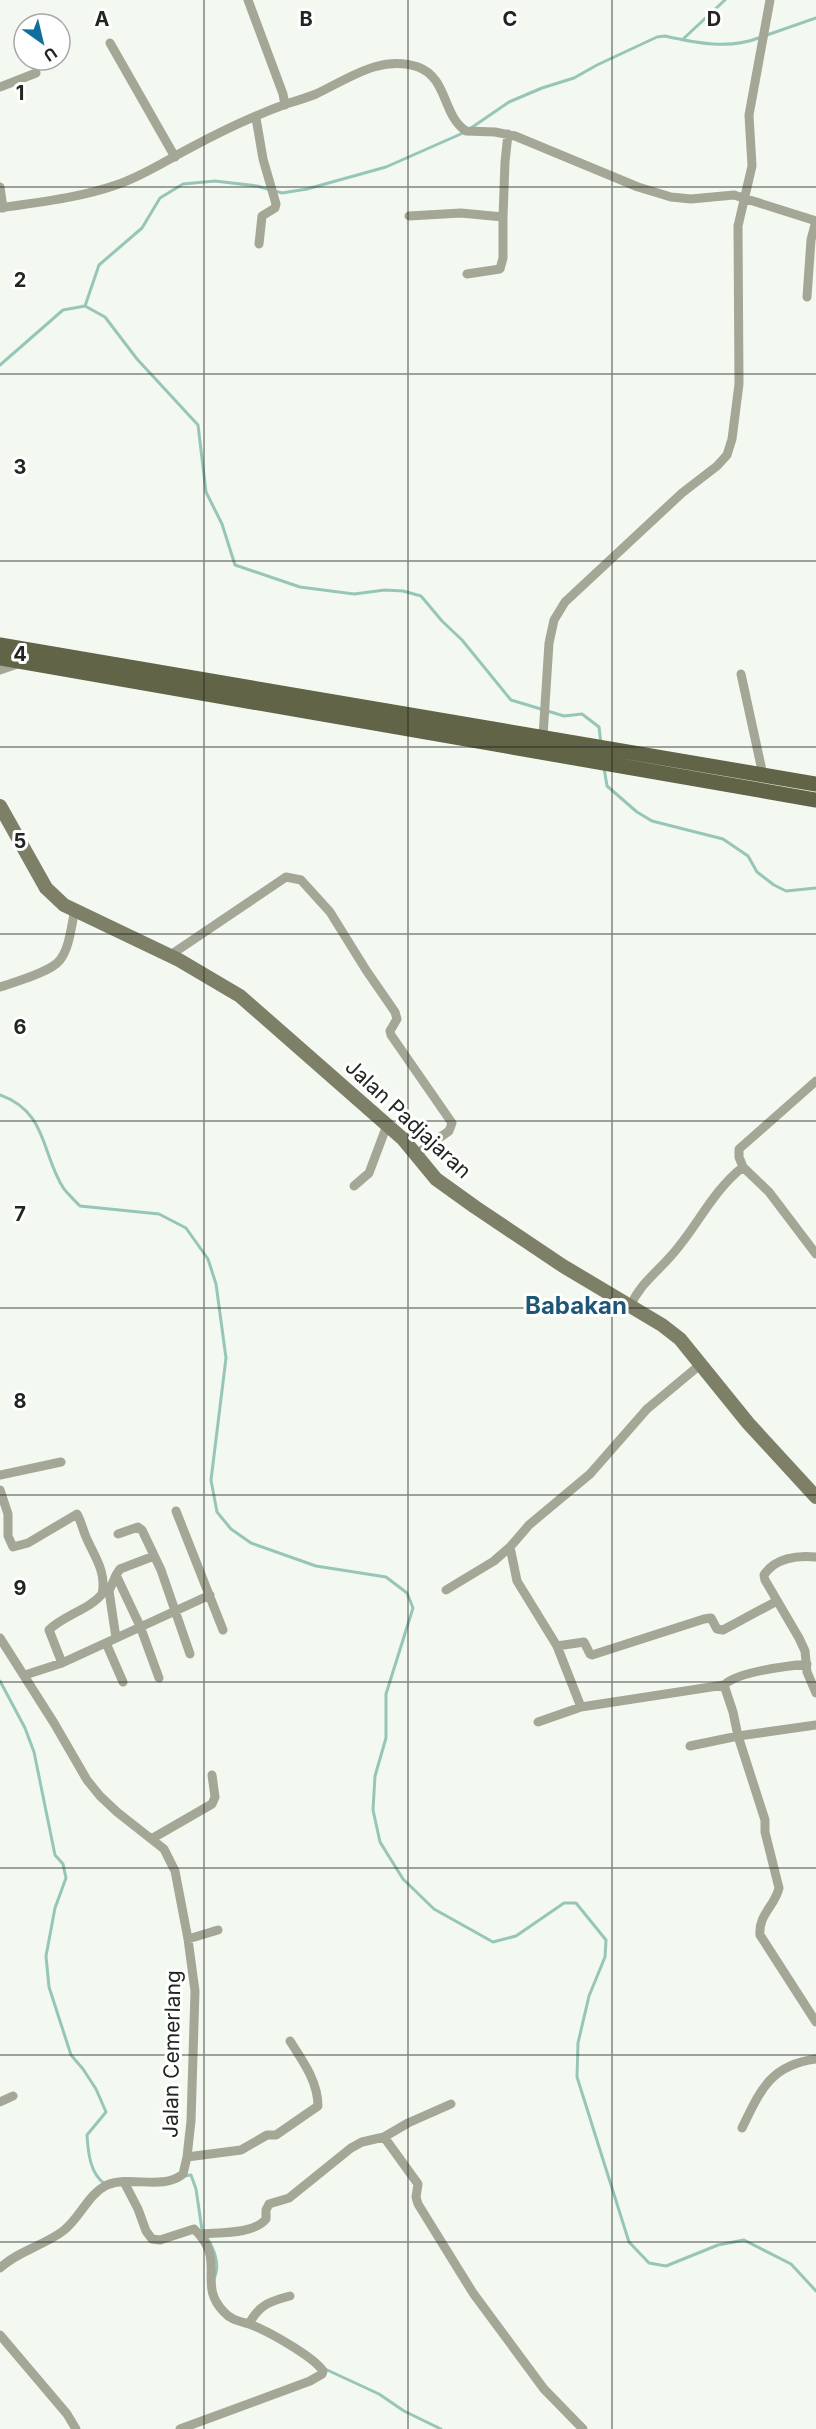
<svg xmlns="http://www.w3.org/2000/svg" width="816" height="2429" font-family="Inter,sans-serif">
	<style>
		.lines { fill: none; stroke-linecap: round; stroke-linejoin: round }
		.stream { stroke: #97c6b9; stroke-width: 3 }
		.street { stroke: #a4a696; stroke-width: 9 }
		.secondary { stroke: #7d7f67; stroke-width: 14 }
		.primary { stroke: #616446; stroke-width: 15 }
		.grid { fill: none; stroke: #232522; stroke-width: 1.5; stroke-opacity: 0.55 }
		.labels { text-anchor: middle; stroke-width: 6; stroke-linejoin: round; paint-order: stroke }
		.street-label { font-size: 21px; fill: #232522; stroke: #fff }
		.quarter-label { font-size: 24px; font-weight: bold; fill: #1d5778; stroke: #fff }
		.grid-label { font-size: 20px; text-anchor: middle; font-weight: bold; fill: #232522; stroke: #fff; stroke-width: 6; stroke-linejoin: round; paint-order: stroke }
	</style>
	<rect width="100%" height="100%" fill="#f3f9f0"/>
	<g class="lines">
		<path class="stream" d="M767,35l49,-17
			M682,40l43,-40
			M471,128l38,-26 33,-14 32,-10 23,-13 60,-28 8,-1c31,7 65,14 96,1
			M85,306l14,-41 43,-37 18,-30 23,-14 32,-3 42,5 25,7 25,-4 79,-22 77,-34
			M0,365l63,-55 22,-4 20,11 32,42 61,66 8,67 16,32 13,41 65,22 54,7 31,-4 18,1 18,5 21,25 20,19 49,60 53,16 18,-2 17,13 2,17
			M604,768l3,18 30,26 15,9 71,18 25,17 9,16 17,13 12,6 30,-3
			M0,1095c48,17 41,59 64,94 5,6 11,12 16,17l79,8 27,14 22,31 8,25 10,74 -15,122 6,32 14,17 20,14 65,23 70,11 21,16 6,15 -27,86v44l-11,38 -2,34 7,32 23,37 31,30 59,33 23,-6 48,-33h12l30,37 -1,17 -16,39 -11,47 -1,34 52,165 20,21 17,3 52,-21 26,-5 47,24 25,27
			M0,1681l25,47 9,24 21,103 8,9 3,14 -11,30 -9,48 3,31 22,68 12,14 13,20 10,23 -19,23c1,17 3,39 18,49
			M183,2176l8,-1 5,14 6,41
			M207,2238c8,12 14,30 6,42
			M325,2369l54,25 25,17 37,18"/>
		<path class="street" d="M248,0l35,94 2,11
			M110,43l65,114
			M0,87l36,-14
			M256,118l7,41 13,45 -1,4 -13,8 -3,28
			M0,187l3,21
			M0,208c39,-6 79,-10 116,-23 27,-9 49,-24 74,-37 30,-16 63,-32 96,-44 10,-3 20,-6 30,-10 32,-15 65,-40 102,-27 30,11 24,48 48,64l29,1 20,4 123,51 33,10 20,2 43,-4 82,26
			M409,216l52,-3 42,4 2,-55 3,-28
			M467,274l33,-5 3,-11v-41
			M807,297l4,-57 5,-19
			M0,670l20,-7
			M741,674l22,101
			M543,736l6,-93 5,-23 11,-18 117,-109 35,-27 10,-11 5,-16 7,-55 -1,-158 14,-60 -3,-51 21,-115
			M169,956l117,-79 15,3 29,32 36,58 29,42 2,7 -7,12 1,4 61,88 -3,8 -34,24
			M0,987c15,-5 51,-15 60,-27 10,-13 11,-34 15,-50
			M743,1167l26,25 47,62
			M354,1186l15,-13 18,-48
			M630,1307c9,-22 25,-33 40,-50 26,-28 42,-66 73,-90l-4,-10v-8l77,-68
			M0,1475l61,-13
			M0,1490l8,24v22l5,11 15,-4 49,-29c4,7 6,16 9,23 8,19 21,35 16,57 -13,16 -38,21 -53,36l13,33
			M176,1511l47,119
			M118,1534l20,-7 4,3 19,40 29,84
			M154,1556l-34,13 -4,6 24,51 19,52
			M816,1557c-19,-2 -41,1 -52,18l1,5 34,58 6,13 2,21 9,21
			M446,1590l48,-29 16,-14
			M0,1638l54,85 33,57 13,16 17,16 47,37 11,22 13,68 7,52 -4,130 -4,36 -4,17c-21,17 -52,1 -76,11 -19,9 -27,33 -44,46 -20,15 -45,20 -63,37
			M116,1638l-7,-47 7,-16
			M106,1643l17,39
			M557,1646l27,-4 6,12 2,1 112,-36 7,-1 6,11 6,1 54,-29
			M25,1675l37,-12 148,-68
			M724,1685c15,-14 63,-19 83,-21
			M581,1707l-24,-61 -40,-65 -7,-34 19,-22 61,-51 57,-65 54,-45
			M538,1722l43,-15 143,-22 9,27 5,24 -48,10
			M816,1725l-78,11 27,84v12l14,56c-4,18 -21,27 -19,47l56,87
			M153,1838l59,-34 3,-7 -3,-22
			M188,1939l30,-9
			M0,2102l13,-6
			M742,2128c18,-37 28,-63 74,-69
			M384,2137l34,47 -2,13 2,7 55,89 71,96 39,40
			M187,2157l54,-7 26,-15h9l42,-29c0,-24 -15,-45 -28,-65
			M124,2182l14,27 8,22 6,8 8,1 34,-11c34,32 2,55 30,83 7,8 15,9 25,12 17,6 64,32 74,47l-1,3 -12,7 -130,48
			M199,2234c19,-2 54,1 67,-15v-9l3,-6 20,-6 62,-50 11,-6 22,-5 24,-14 43,-19
			M249,2324c10,-19 21,-23 41,-28
			M0,2335l67,79 9,15"/>
		<path class="secondary" d="M0,806l46,82 18,17 115,55 61,36 163,143 33,40 39,28 88,59 99,59 18,14 68,84 68,74"/>
		<path class="primary" d="M0,645l816,139
			M0,658l816,142"/>
	</g>
	<path class="grid" d="M204,0v2429M408,0v2429M612,0v2429M0,187h816M0,374h816M0,561h816M0,747h816M0,934h816M0,1121h816M0,1308h816M0,1495h816M0,1682h816M0,1868h816M0,2055h816M0,2242h816"/>
	<g class="labels">
		<g class="street-label">
			<text transform="translate(408 1119) rotate(43)" y="7">Jalan Padjajaran</text>
			<text transform="translate(172 2054) rotate(-89)" y="7">Jalan Cemerlang</text>
		</g>
		<g class="quarter-label">
			<text x="576" y="1314">Babakan</text>
		</g>
	</g>
	<g class="grid-label">
		<text x="102" y="26">A</text>
		<text x="306" y="26">B</text>
		<text x="510" y="26">C</text>
		<text x="714" y="26">D</text>
		<text x="20" y="100">1</text>
		<text x="20" y="287">2</text>
		<text x="20" y="474">3</text>
		<text x="20" y="661">4</text>
		<text x="20" y="848">5</text>
		<text x="20" y="1034">6</text>
		<text x="20" y="1221">7</text>
		<text x="20" y="1408">8</text>
		<text x="20" y="1595">9</text>
	</g>
	<g transform="translate(42 42) rotate(146)"><circle r="28" fill="#ffffff" stroke="#a7a8a7" stroke-width="1.5"/>
	<path d="M0-4.5L10 22L0 15L-10 22Z" fill="#116e9d"/>
	<text y="-9" font-size="16" font-weight="bold" text-anchor="middle" fill="#232522">U</text>
	</g>
</svg>
